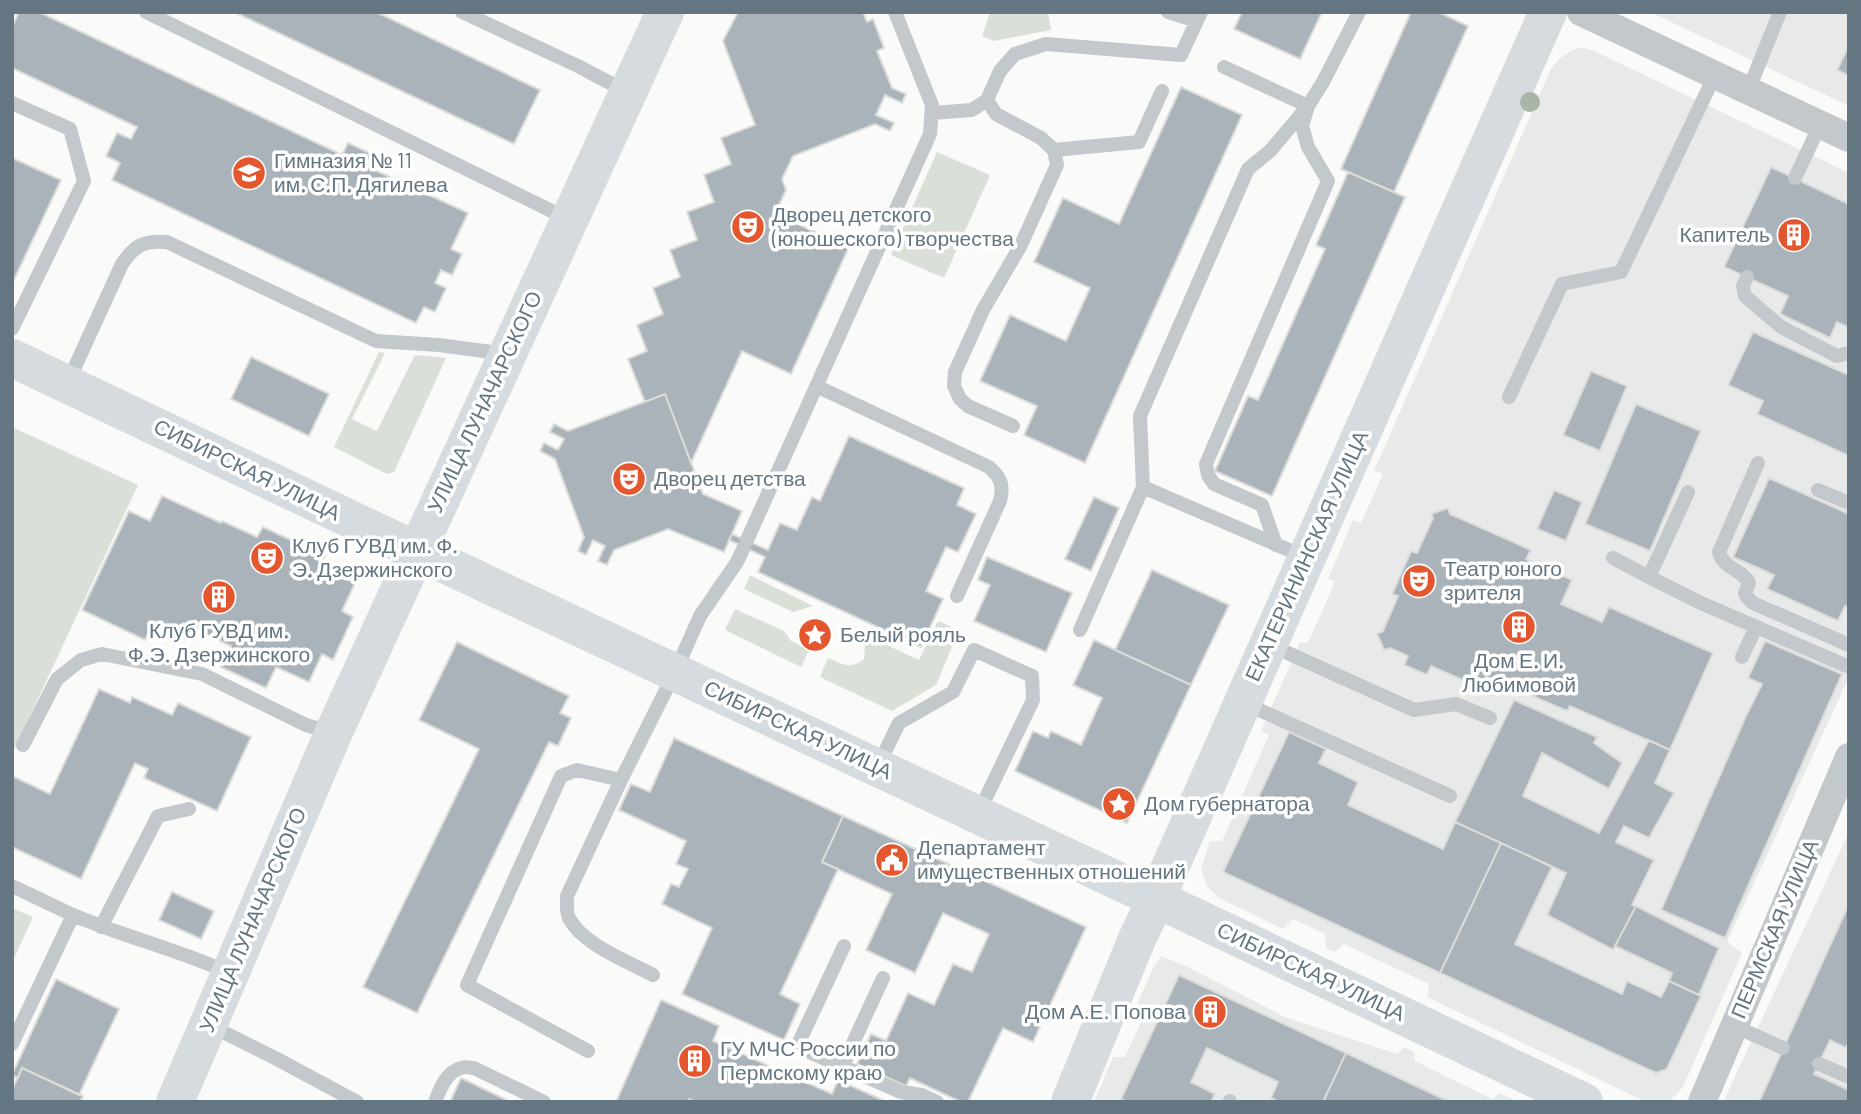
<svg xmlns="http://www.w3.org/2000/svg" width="1861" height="1114" font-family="Barlow,sans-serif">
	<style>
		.built { fill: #e8e9e9 }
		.green { fill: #dadfd7 }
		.building { fill: #aab3b9; stroke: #dcdcda; stroke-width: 2 }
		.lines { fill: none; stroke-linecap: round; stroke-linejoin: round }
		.lane { stroke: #c3c8cc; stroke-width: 14 }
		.street { stroke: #c3c8cc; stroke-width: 28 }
		.secondary { stroke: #d6dbdf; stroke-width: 38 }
		.primary { stroke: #d6dbdf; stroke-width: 38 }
		.tree { fill: #aab4a7 }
		.labels { text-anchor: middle; stroke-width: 7; stroke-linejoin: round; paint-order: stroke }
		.poi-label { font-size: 21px; fill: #657683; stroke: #fff; text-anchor: start }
		.street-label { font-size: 21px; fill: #657683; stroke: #fff }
	</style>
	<rect width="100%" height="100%" fill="#fafaf8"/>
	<path class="built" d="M1650,12h199v94z
		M1581,47l11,3 257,123v504l-122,265 15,11 -59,134 -7,8 -9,7h-21l-219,-105 2,-13 -85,-40 -10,8 -8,-4 -1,-14 -32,-15 -10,10 -64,-31 -12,-12 -6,-17 9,-28h12l47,-106 -8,-4 39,-89 8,1 27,-61 -7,-3 25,-59 8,3 22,-49 -9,-3 177,-402 8,-10 10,-7z
		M1849,832v270h-124v-4z
		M1161,956l23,9 101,52 112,37 7,-7 10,5 1,9 77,38 8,-6 18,9h-424l19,-45h12l20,-43h-12l21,-48z"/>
	<path class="green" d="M990,12h58l3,18 -57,11 -12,-5z
		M937,152l53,23 -46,103 -53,-23z
		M379,352l6,1 -33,66 25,12 38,-76 31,3 -52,114 -7,2 -53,-27z
		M12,427l126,58 -126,269z
		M750,575l63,31 -20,6 -49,-23z
		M735,609l49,22 7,10 18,9 -8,17 -76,-37z
		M938,621l21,9 -23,55 -44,26 -72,-34 8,-19c14,6 23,12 36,1l1,-12 -3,-11 12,3 45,21z
		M12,908l21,9 -21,46z"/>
	<path class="building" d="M19,12h20l303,143 6,-12 24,11 -6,12 102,47 -17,36 11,5 -10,21 -11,-5 -6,13 11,5 -11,24 -11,-5 -8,16 -304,-143 8,-17 -14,-7 11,-23 14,6 6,-12 -125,-59v-41z
		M234,12h142l164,78 -26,54z
		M738,12h125l4,10 6,-3 11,29 -7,3 15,37 14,6 -4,9 -17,-8 -9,20 18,8 -4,8 -15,-7 -82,32 -11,23 4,11 -11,24 74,33 -58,127 -49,-23 -51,112 -26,-69 -20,8 -17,-43 19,-8 -10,-26 26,-11 -10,-26 27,-11 -10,-27 27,-10 -10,-28 27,-10 -10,-27 27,-11 -10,-26 34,-13 -32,-84z
		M1242,12h80l-22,47 -66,-30z
		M1411,12h27l30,14 -74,166 -53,-23z
		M1849,45v31l-12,-6z
		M1181,87l61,28 -157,348 -61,-28 13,-29 -57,-25 30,-66 56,26 24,-53 -56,-26 29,-64 56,26z
		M12,158l49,22 -49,104z
		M1771,167l78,37v124l-12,-6 -7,16 -50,-24 8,-18 -64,-29z
		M1348,172l57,25 -133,299 -57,-25 33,-75 10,4 67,-151 -9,-4z
		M1753,332l96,43v81l-92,-42 6,-13 -35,-16z
		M251,357l78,37 -20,42 -78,-37z
		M1591,371l36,15 -27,65 -37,-16z
		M665,394l38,100 39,17 -18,41 -56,-23 -54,21 -7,15 -9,-4 7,-15 -12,-6 -7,15 -8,-4 6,-14 -29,-78 -15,-8 4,-8 14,7 6,-11 -14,-7 4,-8 14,7z
		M1636,404l65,27 -51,120 -65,-27z
		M849,436l115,52 -7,17 19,9 -18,38 -12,-5 -20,44 17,8 -22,48 -163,-75 7,-15 -36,-17 3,-6 36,16 12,-27 17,7 15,-33 8,4z
		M1769,478l80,36v94l-4,-2 -7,15 -71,-32 7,-14 -41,-18z
		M1554,490l28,12 -16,39 -29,-12z
		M162,496l59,27 1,-2 35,16 6,-10 62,29 -5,11 35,16 -13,28 11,6 -20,43 -11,-6 -13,28 -33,-15 -10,21 -45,-21 10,-21 -48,-23 -7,15 -24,-12 -7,14 -63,-30 47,-99 21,10z
		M1094,497l25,11 -28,63 -26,-12z
		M1448,508l2,6 81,36 -5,9 46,21 -11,24 41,18 7,-15 104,46 -43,97 -100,-44 -3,5 -81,-35 -5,12 -50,-22 -4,9 -23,-10 4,-9 -18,-8 -6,2 -7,-16 6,-3 15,-35 -6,-2 19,-43 6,2 16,-35 -2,-4z
		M987,557l85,36 -26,59 -72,-31 16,-36 -12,-5z
		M1152,570l77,35 -38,80 -76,-35z
		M1094,640l97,45 -64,138 -112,-52 18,-40 15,7 3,-7 30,14 21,-47 -29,-13z
		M1765,641l77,33 -117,264 -64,-28 85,-194 16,-32 -14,-6z
		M457,642l112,54 -9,17 11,5 -13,28 -9,-4 -132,271 -54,-26 116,-238 -60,-29z
		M99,689l31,14 2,-6 40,18 6,-12 73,34 -34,74 -73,-33 4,-9 -13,-6 -54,116 -69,-32v-71l38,18z
		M1514,700l83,37 -3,6 28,20 -13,26 -67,-36 -19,43 76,37 50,-93 21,10 -15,33 19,10 -25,45 -25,-12 -8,16 38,18 -22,45 4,1 -23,44 -66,-35 19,-42 -111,-51z
		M1289,732l37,17 -7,14 39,19 -10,23 95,44 12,-27 46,21 -61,130 -217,-101z
		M674,738l169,78 -21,46 16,7 -58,125 20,10 -16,36 -102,-46 30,-66 -50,-24 9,-20 8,3 9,-18 -12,-5 10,-23 -67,-31 12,-26 19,8z
		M843,816l243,111 -53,115 -30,-14 -35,74h-7l-51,-24 -4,8 -49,-22 14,-30 15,7 22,-48 26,12 19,-41 19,8 17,-38 -46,-21 -28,60 -49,-23 26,-56 -70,-32z
		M1501,843l51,24 -37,77 107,50 5,-13 34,16 8,-16 32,15 -34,73 -11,4 -216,-100z
		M172,892l42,19 -13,28 -42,-19z
		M1849,904v138l-3,6 -16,-8 -16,34 35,16v12h-90z
		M1636,906l83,42 -20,47 -30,-14 3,-8 -57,-27z
		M1179,975l167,78 -23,49h-44l-8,-4 7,-16 -71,-34 -16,34 24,12 -4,8h-84l-6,-3z
		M56,979l63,30 -40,86 -57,-27 -4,10 -6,-3z
		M661,1000l58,26 -6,15 119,53 6,-14 49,22h-192l-6,-3 -2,3h-71z
		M1346,1053l104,49h-127z
		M22,1068l61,28 -3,6h-68v-12z
		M461,1078l50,24h-61z"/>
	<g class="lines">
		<path class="lane" d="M146,12l422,207
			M462,12l116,54 49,26
			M1168,12l29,9
			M1224,67l84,39 -38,45 -22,18 -108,247 3,71 162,70
			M1748,91l32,-79
			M987,100l9,14 45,24 13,12 3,15 -36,80 -38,65 -28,62 -1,14 6,13 8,7 45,20
			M12,103l58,26 14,52 -72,148
			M932,113l40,-3 15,-10 13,-29 15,-17 31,-10 135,11 20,-43
			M1054,150l85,-8 23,-51
			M1795,178l25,-53
			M1747,277l-4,9 2,10 36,31 56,29 12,-3
			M68,382l54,-118c13,-19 22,-24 45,-22l209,99 63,4 67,9
			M816,386l173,81c12,11 15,18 11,34l-43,95
			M1509,397l53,-113 59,-12 94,-197
			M1758,463l-39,89c4,17 23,17 30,31l-4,10 2,4 6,6 96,42
			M1818,490l31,13
			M1688,492l-39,85 52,26 148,64
			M747,540l183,-406 2,-29 -37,-93
			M1276,545l-14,-40 -48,-21 -6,-9 -2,-11 122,-283 -20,-34 -6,-21 6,-20 15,-24 36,-70
			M1613,558l36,19
			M1080,630l63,-143
			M1270,645l144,65 42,-6 34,14
			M1742,657l14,-30
			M1244,703l206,93
			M23,745l34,-66 24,-19 21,-6 100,20 104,51 26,8
			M878,766l21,-43 54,-31 21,-42 58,26 1,24 -55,114
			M12,886l61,29
			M101,927l57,-111 31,-7
			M844,946l-44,94 1,6 6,5 94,41 21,3 15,7
			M653,975c-26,-14 -70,-30 -84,-57 -3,-6 -2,-15 -2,-22l54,-116 54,-108 25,-56 37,-54 7,-15
			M209,1025l68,34 80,43
			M1734,1026l49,22
			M12,1044l61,-129c52,22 106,35 157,58
			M588,1051l-121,-66 94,-209 16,-6 44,10
			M1819,1064l30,13
			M842,1067l41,-89
			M435,1102c5,-13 11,-30 26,-34 4,-2 9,0 13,0l70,34
			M1229,1102l1,-1"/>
		<path class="street" d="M1581,12l268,126
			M1702,1102l147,-345"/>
		<path class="secondary" d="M12,358l462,220 723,340 387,184"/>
		<path class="primary" d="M175,1102l158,-368 332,-722
			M1070,1102l67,-163 19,-40 392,-887"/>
	</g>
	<circle class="tree" cx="1530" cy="102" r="10"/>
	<defs>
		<g id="school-disc" transform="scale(1.75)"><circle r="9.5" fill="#e4572e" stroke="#fff"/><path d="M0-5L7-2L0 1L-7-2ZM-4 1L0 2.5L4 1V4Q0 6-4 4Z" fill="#fff"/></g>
		<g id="theatre-disc" transform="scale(1.75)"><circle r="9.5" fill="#e4572e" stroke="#fff"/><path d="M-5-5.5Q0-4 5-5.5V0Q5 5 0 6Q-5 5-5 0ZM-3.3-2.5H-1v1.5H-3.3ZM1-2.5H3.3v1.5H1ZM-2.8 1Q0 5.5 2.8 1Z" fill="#fff"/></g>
		<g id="building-disc" transform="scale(1.75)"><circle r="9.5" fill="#e4572e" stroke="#fff"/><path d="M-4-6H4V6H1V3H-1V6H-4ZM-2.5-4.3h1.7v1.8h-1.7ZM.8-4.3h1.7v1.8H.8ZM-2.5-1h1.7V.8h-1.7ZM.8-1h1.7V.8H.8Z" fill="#fff"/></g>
		<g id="sight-disc" transform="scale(1.75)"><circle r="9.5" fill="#e4572e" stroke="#fff"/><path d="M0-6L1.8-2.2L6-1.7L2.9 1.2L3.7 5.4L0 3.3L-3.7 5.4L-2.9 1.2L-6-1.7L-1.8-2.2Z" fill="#fff"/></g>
		<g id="civic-disc" transform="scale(1.75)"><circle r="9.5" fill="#e4572e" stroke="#fff"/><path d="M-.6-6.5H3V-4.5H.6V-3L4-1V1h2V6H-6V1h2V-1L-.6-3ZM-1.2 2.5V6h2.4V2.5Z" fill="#fff"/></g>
	</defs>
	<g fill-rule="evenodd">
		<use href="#school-disc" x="249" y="173"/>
		<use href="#theatre-disc" x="748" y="227"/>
		<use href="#building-disc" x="1794" y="235"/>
		<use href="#theatre-disc" x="629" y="479"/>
		<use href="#theatre-disc" x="267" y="558"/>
		<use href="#theatre-disc" x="1419" y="581"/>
		<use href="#building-disc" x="219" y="597"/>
		<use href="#building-disc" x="1519" y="627"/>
		<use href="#sight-disc" x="815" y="635"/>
		<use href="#sight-disc" x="1119" y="804"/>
		<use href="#civic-disc" x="892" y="860"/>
		<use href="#building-disc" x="1210" y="1012"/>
		<use href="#building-disc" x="695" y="1061"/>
	</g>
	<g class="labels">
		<g class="poi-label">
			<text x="274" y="168">Гимназия № 11<tspan x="274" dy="24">им. С.П. Дягилева</tspan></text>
			<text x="772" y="222">Дворец детского<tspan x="772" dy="24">(юношеского) творчества</tspan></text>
			<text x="1770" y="242" text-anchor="end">Капитель</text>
			<text x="654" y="486">Дворец детства</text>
			<text x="292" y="553">Клуб ГУВД им. Ф.<tspan x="292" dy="24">Э. Дзержинского</tspan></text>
			<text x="1444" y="576">Театр юного<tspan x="1444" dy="24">зрителя</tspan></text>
			<text x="219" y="638" text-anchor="middle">Клуб ГУВД им.<tspan x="219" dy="24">Ф.Э. Дзержинского</tspan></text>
			<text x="840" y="642">Белый рояль</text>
			<text x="1519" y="668" text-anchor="middle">Дом Е. И.<tspan x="1519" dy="24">Любимовой</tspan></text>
			<text x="1144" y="811">Дом губернатора</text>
			<text x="917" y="855">Департамент<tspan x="917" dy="24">имущественных отношений</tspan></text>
			<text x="1186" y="1019" text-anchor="end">Дом А.Е. Попова</text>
			<text x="720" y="1056">ГУ МЧС России по<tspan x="720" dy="24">Пермскому краю</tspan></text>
		</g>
		<g class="street-label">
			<text transform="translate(485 402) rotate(-65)" y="7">УЛИЦА ЛУНАЧАРСКОГО</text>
			<text transform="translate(247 470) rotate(26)" y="7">СИБИРСКАЯ УЛИЦА</text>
			<text transform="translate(1307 556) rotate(-66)" y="7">ЕКАТЕРИНИНСКАЯ УЛИЦА</text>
			<text transform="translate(798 730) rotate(25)" y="7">СИБИРСКАЯ УЛИЦА</text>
			<text transform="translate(253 920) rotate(-67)" y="7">УЛИЦА ЛУНАЧАРСКОГО</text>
			<text transform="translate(1775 929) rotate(-67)" y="7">ПЕРМСКАЯ УЛИЦА</text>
			<text transform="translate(1311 972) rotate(25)" y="7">СИБИРСКАЯ УЛИЦА</text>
		</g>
	</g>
	<rect width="1861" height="1114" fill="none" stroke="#657683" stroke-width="28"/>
</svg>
